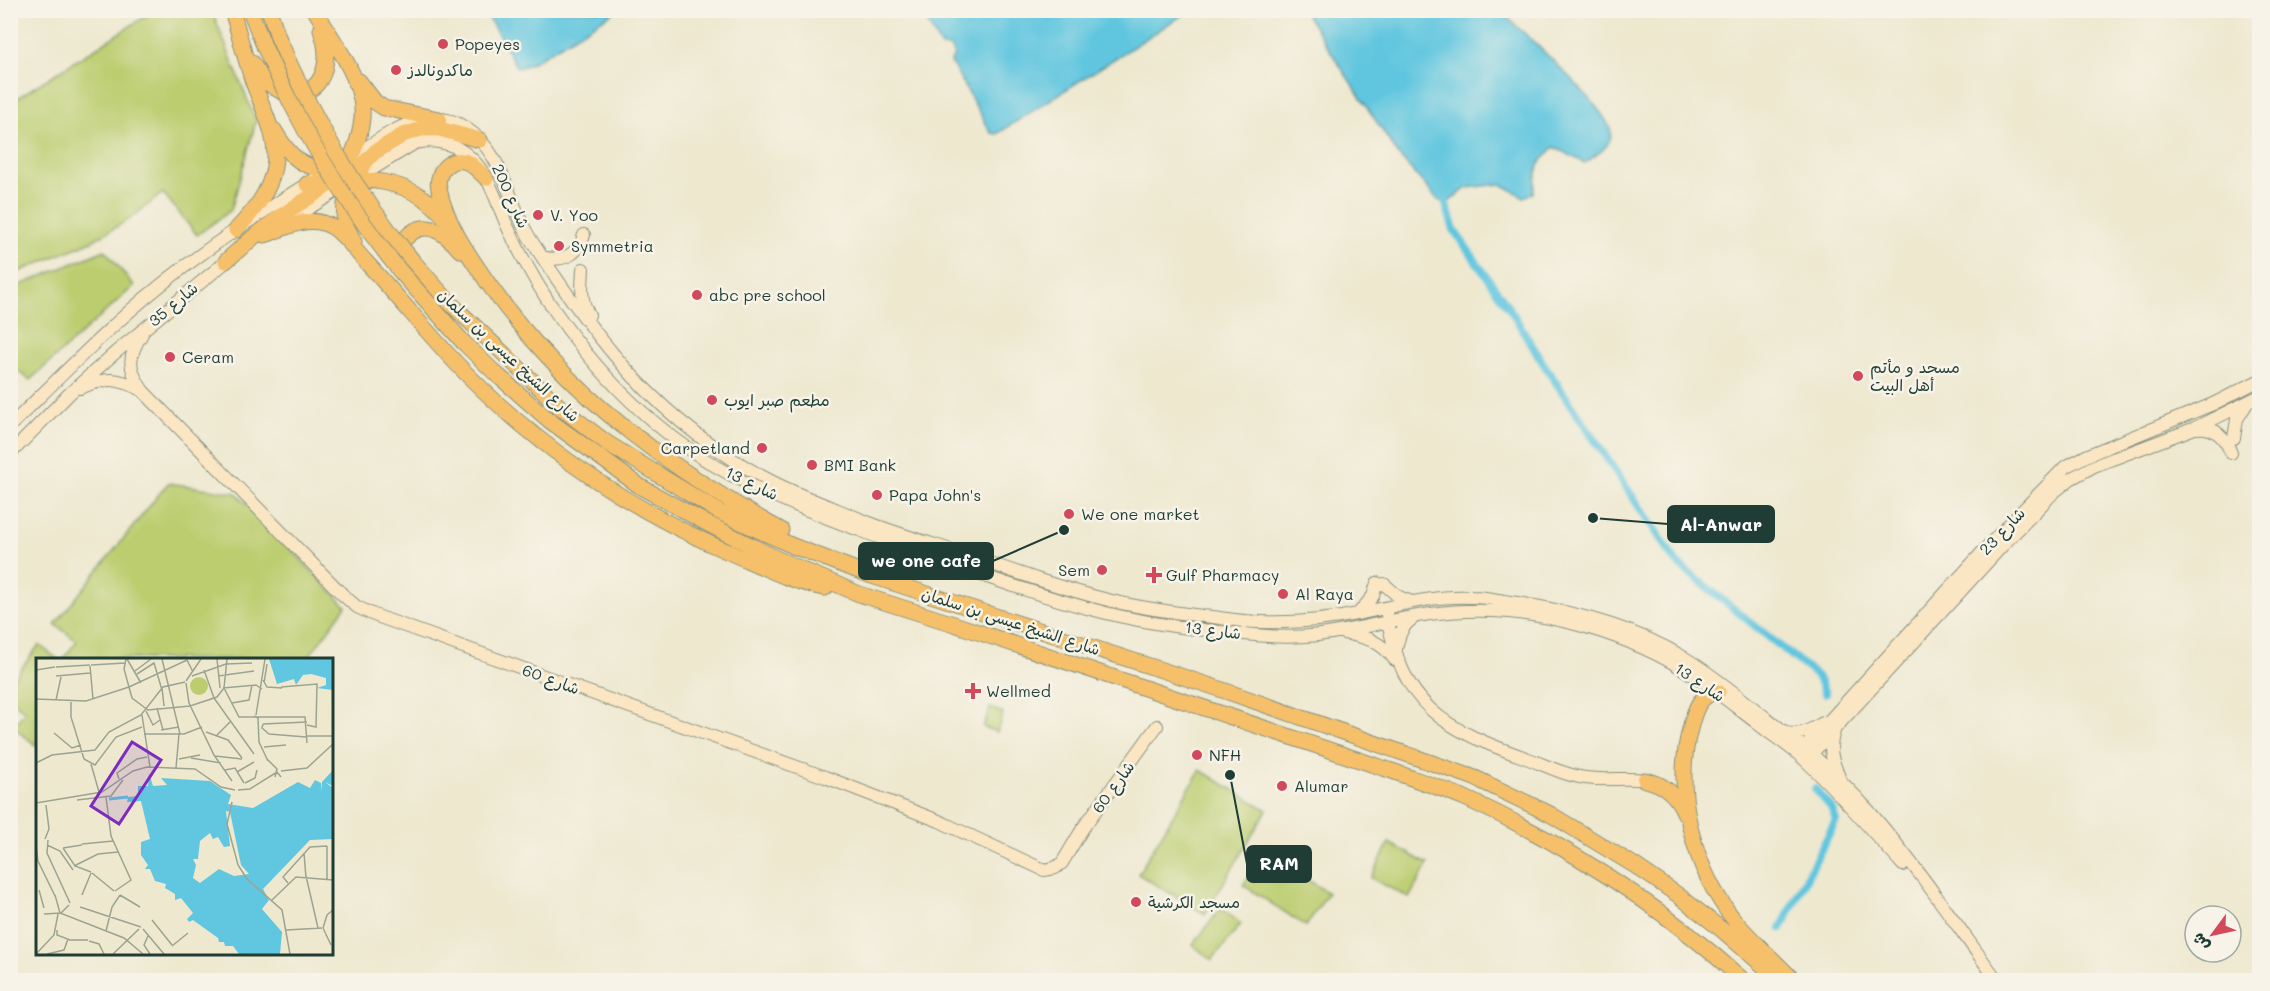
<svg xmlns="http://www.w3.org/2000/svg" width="2270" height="991" font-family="Mali,'Playpen Sans Arabic',sans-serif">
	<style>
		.green { fill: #bccd70; stroke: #6e8552; stroke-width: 1.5 }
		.water { fill: #61c6df; stroke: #40828a; stroke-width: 1.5 }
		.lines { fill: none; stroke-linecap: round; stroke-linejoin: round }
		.canal { stroke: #61c6df; stroke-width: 8 }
		.secondary-casing { stroke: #869282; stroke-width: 14 }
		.highway-casing { stroke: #869282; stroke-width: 17 }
		.secondary { stroke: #fbe6c4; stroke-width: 12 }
		.highway { stroke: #f6c06b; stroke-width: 15 }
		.highway-bridge-casing { stroke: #869282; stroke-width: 17; stroke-linecap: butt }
		.highway-bridge { stroke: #f6c06b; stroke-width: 15 }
		.poi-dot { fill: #d1495b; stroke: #f7f3e8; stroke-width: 2 }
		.labels { text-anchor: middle; stroke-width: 5; stroke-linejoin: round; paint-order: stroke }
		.poi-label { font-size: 16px; fill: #1f3d34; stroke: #f7f3e8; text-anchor: start }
		.street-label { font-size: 16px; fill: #1f3d34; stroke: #f7f3e8 }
		.inset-river { fill: none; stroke: #61c6df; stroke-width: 3 }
		.inset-road { fill: none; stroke: #9ba491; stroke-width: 1.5 }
		.view { fill: #7b2cbf; fill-opacity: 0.15; stroke: #7b2cbf; stroke-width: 3 }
		.inset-edge { fill: none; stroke: #1f3d34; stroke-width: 3 }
		.leader { fill: none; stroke: #1f3d34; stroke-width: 2 }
		.callout-dot { fill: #1f3d34; stroke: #f7f3e8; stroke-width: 2 }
		.callout { fill: #1f3d34; stroke: #1f3d34; stroke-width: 2 }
		.callout-label { font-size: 18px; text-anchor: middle; font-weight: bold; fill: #fff }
	</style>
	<rect width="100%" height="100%" fill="#f7f3e8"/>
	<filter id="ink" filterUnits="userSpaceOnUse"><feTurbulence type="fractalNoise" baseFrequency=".0167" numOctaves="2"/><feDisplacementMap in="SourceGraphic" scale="12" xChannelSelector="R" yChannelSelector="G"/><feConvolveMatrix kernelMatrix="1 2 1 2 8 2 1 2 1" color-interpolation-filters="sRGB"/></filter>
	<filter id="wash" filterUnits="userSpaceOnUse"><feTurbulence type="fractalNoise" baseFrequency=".008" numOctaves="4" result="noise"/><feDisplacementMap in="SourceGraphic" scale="24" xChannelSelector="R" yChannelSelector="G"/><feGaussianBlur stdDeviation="1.35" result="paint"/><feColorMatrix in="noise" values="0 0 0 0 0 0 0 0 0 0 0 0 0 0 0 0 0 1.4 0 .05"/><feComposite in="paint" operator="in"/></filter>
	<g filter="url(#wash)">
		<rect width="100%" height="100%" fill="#eee8cf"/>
		<path class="green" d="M154,11h58l44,110 -25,89 -34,25 -34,-42 -33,26 -38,22 -81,34v-173z
			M105,250l29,36 -104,94 -19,-14v-77z
			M168,483l68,10 110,113 -39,53h-244l14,-18 -22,-17z
			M39,645l19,14 -20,1 -1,86 -24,-19 12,-16 -14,-11v-18z
			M990,708l13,5 -6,19 -14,-5z
			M1200,770l67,40 -62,104 -67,-40z
			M1389,843l39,21 -19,34 -38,-20z
			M1265,852l63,41 -22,33 -63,-41z
			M1221,908l20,16 -29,36 -19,-15z"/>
		<path class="water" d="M485,11h131l-88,54 -11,3z
			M921,11h268l-192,123 -6,-1 -40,-71 3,-7 -4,-8h-9z
			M1304,11h196c21,19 109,98 111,122 1,14 -17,23 -26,30l-31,-16 -16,18 -5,28 -9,4 -23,-13 -34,4 -21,16 -8,-4 -39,-44z"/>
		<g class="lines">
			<path class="canal" d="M1446,204l8,26 57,81 32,52 134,200 140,113 8,17
				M1781,928l55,-108 -5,-13 -16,-18"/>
		</g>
	</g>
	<g filter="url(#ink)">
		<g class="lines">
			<g class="secondary-casing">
				<path id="secondary" d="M348,160c34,-22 77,-59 118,-32 39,26 42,76 65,112 65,101 129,184 238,240 30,16 63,27 93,40 34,14 71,24 105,35 48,17 96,34 145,46 33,8 66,12 100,16 16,2 33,5 50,5 33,1 68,-2 100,-9 36,-8 73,-18 110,-16 13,0 26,3 39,5 60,9 120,24 172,55 29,17 55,39 82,60 38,28 73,59 104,94 47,54 86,112 128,169
					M283,224l132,-81c21,-5 42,1 57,16 19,18 26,48 37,71 14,30 29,57 48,84 47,68 108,127 182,165 42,22 87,39 131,55 77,29 156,59 236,79 48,12 99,18 149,22 29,3 60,2 88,-4 41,-8 81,-19 123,-20 77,-3 163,23 227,64 22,15 43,32 64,48 16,13 34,24 49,38 34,32 65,69 97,104
					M542,257c20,5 36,-1 42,-22
					M583,269c-1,17 -3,31 6,46
					M142,334c-15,23 -14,35 1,57l200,204 14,12 17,8 451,162 114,44 105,49 11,-2 7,-5 21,-35 74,-102
					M80,388c26,-11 37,-11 62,2
					M10,426c49,-48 97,-98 151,-141 48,-39 101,-73 154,-106
					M2197,428c18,-2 28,9 34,25
					M2234,438l3,-19 10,-16
					M10,454l60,-61 46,-41 117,-96
					M1384,584l15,13 13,5
					M1358,614l15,-18 4,-13
					M1387,615c15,92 57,114 139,143 19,7 40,18 60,20 20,3 40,-1 59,2
					M1344,633c22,4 37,8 51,27
					M1396,649c3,-14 6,-24 19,-32
					M1834,731c-6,18 -2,29 5,46
					M1786,733c15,3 24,-3 37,-10
					M1799,754l189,-208 77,-79 23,-12 125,-51 47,-24
					M1806,760l196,-214 51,-53 17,-14 24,-13 101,-38 65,-32"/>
			</g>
			<g class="highway-casing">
				<path id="highway" d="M232,10c7,24 13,48 21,72 10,27 26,56 21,85 -4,25 -21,45 -38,63
					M250,10l14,36
					M269,10l9,27
					M252,63c34,58 91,28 69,-33
					M359,81l16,21 9,6 55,11
					M274,130c16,28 30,41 64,40
					M486,178c-5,-5 -11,-11 -17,-15 -18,-9 -34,9 -30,26 7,35 31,68 51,97 78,109 175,180 291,244
					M307,184c51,-8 104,-9 139,35
					M265,235c23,-8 46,-22 69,-7 12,9 21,22 31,33 31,33 60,69 91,102 82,86 175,148 284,194 27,12 56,26 85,31
					M354,242l-10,-21 1,-17 10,-25 11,-18 10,-10 27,-16 18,-6h18l41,11
					M394,256c2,-6 6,-11 10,-16 20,-24 40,-8 56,10
					M412,260l37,42 111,105 47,36 112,69 74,34 79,30 342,111 261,91 75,36 84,51 44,30 43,34 59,51
					M226,261c20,-18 41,-36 64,-51 14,-10 33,-19 45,-31 19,-17 31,-55 26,-80 -7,-32 -30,-61 -46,-89
					M400,271l64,72 30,29 56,49 91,66 67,37 70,35 81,35 95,30 438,147c24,9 50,17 73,27 101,46 196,108 278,182
					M1718,692c-20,2 -24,21 -28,37 -17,64 4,141 45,192 18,21 39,39 58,59
					M1645,780c20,4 32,15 40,34"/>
			</g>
			<use href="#secondary" class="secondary"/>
			<use href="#highway" class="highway"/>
			<g class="highway-bridge-casing">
				<path id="highway-bridge" d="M278,37c34,81 78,155 134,223
					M264,46c35,81 80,156 136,225"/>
			</g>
			<use href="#highway-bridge" class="highway-bridge"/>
		</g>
	</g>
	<g class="poi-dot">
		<circle cx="443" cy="44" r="6"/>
		<circle cx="396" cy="70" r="6"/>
		<circle cx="538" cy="215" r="6"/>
		<circle cx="559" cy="246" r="6"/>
		<circle cx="697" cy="295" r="6"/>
		<circle cx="170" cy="357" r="6"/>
		<circle cx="1858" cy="376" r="6"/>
		<circle cx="712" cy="400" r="6"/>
		<circle cx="762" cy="448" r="6"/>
		<circle cx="812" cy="465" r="6"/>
		<circle cx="877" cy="495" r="6"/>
		<circle cx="1069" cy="514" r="6"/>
		<circle cx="1102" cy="570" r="6"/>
		<path d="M1151 566h6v6h6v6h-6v6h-6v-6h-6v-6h6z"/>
		<circle cx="1283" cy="594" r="6"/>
		<path d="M970 682h6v6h6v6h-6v6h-6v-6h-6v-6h6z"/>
		<circle cx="1197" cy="755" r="6"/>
		<circle cx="1282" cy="786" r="6"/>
		<circle cx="1136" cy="902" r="6"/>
	</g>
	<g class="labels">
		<g class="poi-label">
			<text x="455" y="50">Popeyes</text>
			<text x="408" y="76">ماكدونالدز</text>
			<text x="550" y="221">V. Yoo</text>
			<text x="571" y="252">Symmetria</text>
			<text x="709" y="301">abc pre school</text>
			<text x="182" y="363">Ceram</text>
			<text x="1870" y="373">مسجد و مأتم<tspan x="1870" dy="18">أهل البيت</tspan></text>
			<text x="724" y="406">مطعم صبر ايوب</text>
			<text x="750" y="454" text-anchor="end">Carpetland</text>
			<text x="824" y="471">BMI Bank</text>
			<text x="889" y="501">Papa John's</text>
			<text x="1081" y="520">We one market</text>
			<text x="1090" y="576" text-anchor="end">Sem</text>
			<text x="1166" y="581">Gulf Pharmacy</text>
			<text x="1295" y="600">Al Raya</text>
			<text x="986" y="697">Wellmed</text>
			<text x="1209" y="761">NFH</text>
			<text x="1294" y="792">Alumar</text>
			<text x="1148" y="908">مسجد الكرشية</text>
		</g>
		<g class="street-label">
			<text transform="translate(511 196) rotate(66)" y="6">شارع 200</text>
			<text transform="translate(173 304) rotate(-40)" y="6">شارع 35</text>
			<text transform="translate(509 355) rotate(43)" y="6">شارع الشيخ عيسى بن سلمان</text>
			<text transform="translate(752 483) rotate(26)" y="6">شارع 13</text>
			<text transform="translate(2002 531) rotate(-47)" y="6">شارع 23</text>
			<text transform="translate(1011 621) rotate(18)" y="6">شارع الشيخ عيسى بن سلمان</text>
			<text transform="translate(1213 630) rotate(7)" y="6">شارع 13</text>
			<text transform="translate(551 679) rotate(20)" y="6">شارع 60</text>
			<text transform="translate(1700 682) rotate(34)" y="6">شارع 13</text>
			<text transform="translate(1113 787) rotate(-54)" y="6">شارع 60</text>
		</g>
	</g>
	<g transform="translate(36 658)">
		<rect width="297" height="297" fill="#eee8cf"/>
		<path d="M154 28a9 9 0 1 1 18 0a9 9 0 1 1-18 0Z" fill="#bccd70"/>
		<path d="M233,1h64v31l-16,-2 9,-3v-7l-15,-4 -8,1 -7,10 -2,-6 -17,5zM297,112v16l-8,-4 8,6v51l-23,1 -47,49 6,11 -7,9 20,23 -2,22h-41l-6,-8h-8l-1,-4h-5l-1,-4 -25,-18 -4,2 -2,-3 6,-6 -12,-15 -6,2v-6l-10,-6 1,-4 -11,-3 -5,-12h-5l3,-4 -7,-10v-13l9,-3 -9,-38 -14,1 1,-5 10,-1v-10h10l1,-13 4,13 14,-1 -6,-7 49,3 21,14 -3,9 25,4 45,-26 12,6 5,-8 6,3v9l1,-10zM190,153l4,1 11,53 8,9 -15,2 -15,-7 -19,14 -7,-5 3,-13 -3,-6h5l2,-18 10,-8 3,6 5,-2 6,10 6,-1z" fill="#61c6df" fill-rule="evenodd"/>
		<path class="inset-river" d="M73,141l19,-2"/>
		<path class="inset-road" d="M90,1l-2,10 8,29 16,12 42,-4 27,-9 7,-9 3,-29M91,1l14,24M126,1l18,75M181,1l3,29M190,6l26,-1M55,7l34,-2M54,8l3,33M20,9l34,-2M0,12l19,-3M168,12l10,28M99,13l16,-12M101,16l17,-11 8,27M20,18l34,-3M156,18l34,-12M182,18l36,-5M227,22l4,7 15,1M150,23l15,-22M150,25l3,20 25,52 18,26M228,25l3,-19M93,29l58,-27 6,12M245,29l36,-3 -1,43 -9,-2M126,30l2,18M187,30l33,-3 6,4M188,30l15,29h66l2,26M178,40l40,56M0,41l50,2 43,-14M20,42l5,-23M35,44v15l13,42M196,45l17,-3 3,-15M121,50l6,22M110,53l7,14 7,-5M106,57l8,52M220,57l9,-56M218,58l4,2 1,24 9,19M227,66l-1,4 7,6 37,3M227,66l44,-2M125,72l18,-3M170,74l22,8 14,18M18,75l18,15 9,-3M108,76h40l18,-7M181,77l13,-13M270,78h27M228,89l22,-2M179,98l27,3M155,100l30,5M230,100l11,11 -2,8M48,101l11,6 21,-28 26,-10M143,101l21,-4M0,105l16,-8 43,-5 14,-18 32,-17 22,-28 22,-5M55,106l8,28M140,110l3,-34M189,112l10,-2 9,15M245,113l26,-3 26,-24M201,114l17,-10M83,121l-2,-6 20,-14 10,-2M209,125l10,-5 2,-8M202,132l12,-1 27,-17 4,5M70,139l5,39 20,44 -16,11M41,142l34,-4 12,-16M196,144l-5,22 11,41 9,14 35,31 8,44M0,145l66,-11 31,-21 14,-4 48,2 26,18 14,3M9,181l4,-10 -3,-24M12,182l-1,13 23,50M46,186l31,-3M11,187l13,6 13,19M0,188l2,15 18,37M291,188v34M27,190l12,18 16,6M27,190l19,-3M268,195l2,25M38,208l24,-12 20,-2M56,215l22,18M270,218l12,52M252,225l-5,-6 27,-30 17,-1M3,232l5,18M19,237l5,18 64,25 19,16M46,237l9,-22M84,237l20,12M236,242l24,-23 37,3M44,249l61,20M8,256l17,-1 8,-8M116,262l20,25M287,270l4,-13 6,-5M287,270l8,17M107,271l21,25M21,272v5l13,5h18M250,272l36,-2M70,273l6,-24 8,-12M112,278l-4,9 6,9M53,283l10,3 5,10M136,288l16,-13M0,296l18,-19 4,-21M11,296l17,-4 4,-11M77,296l26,-25"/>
		<path class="view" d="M96,84l29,18 -42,64 -28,-18z"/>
		<rect width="297" height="297" class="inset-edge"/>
	</g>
	<path class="leader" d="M1593 518L1668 524M1064 530L993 561M1230 775L1247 864"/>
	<g class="callout-dot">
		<circle cx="1593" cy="518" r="6"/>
		<circle cx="1064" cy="530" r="6"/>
		<circle cx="1230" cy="775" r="6"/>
	</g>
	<g class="callout">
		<rect x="1668" y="506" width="106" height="36" rx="6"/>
		<rect x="859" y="543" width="134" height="36" rx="6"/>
		<rect x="1247" y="846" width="64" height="36" rx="6"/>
	</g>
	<g class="callout-label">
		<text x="1721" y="531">Al-Anwar</text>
		<text x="926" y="567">we one cafe</text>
		<text x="1279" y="870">RAM</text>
	</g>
	<rect width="2270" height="991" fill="none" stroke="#f7f3e8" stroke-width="36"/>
	<g transform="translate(2213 934) rotate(237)"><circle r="28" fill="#f7f3e8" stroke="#a1aaa0" stroke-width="1.5"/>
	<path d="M0-4.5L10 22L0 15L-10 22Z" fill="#d1495b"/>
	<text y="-9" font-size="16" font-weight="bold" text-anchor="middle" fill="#1f3d34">ش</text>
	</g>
</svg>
